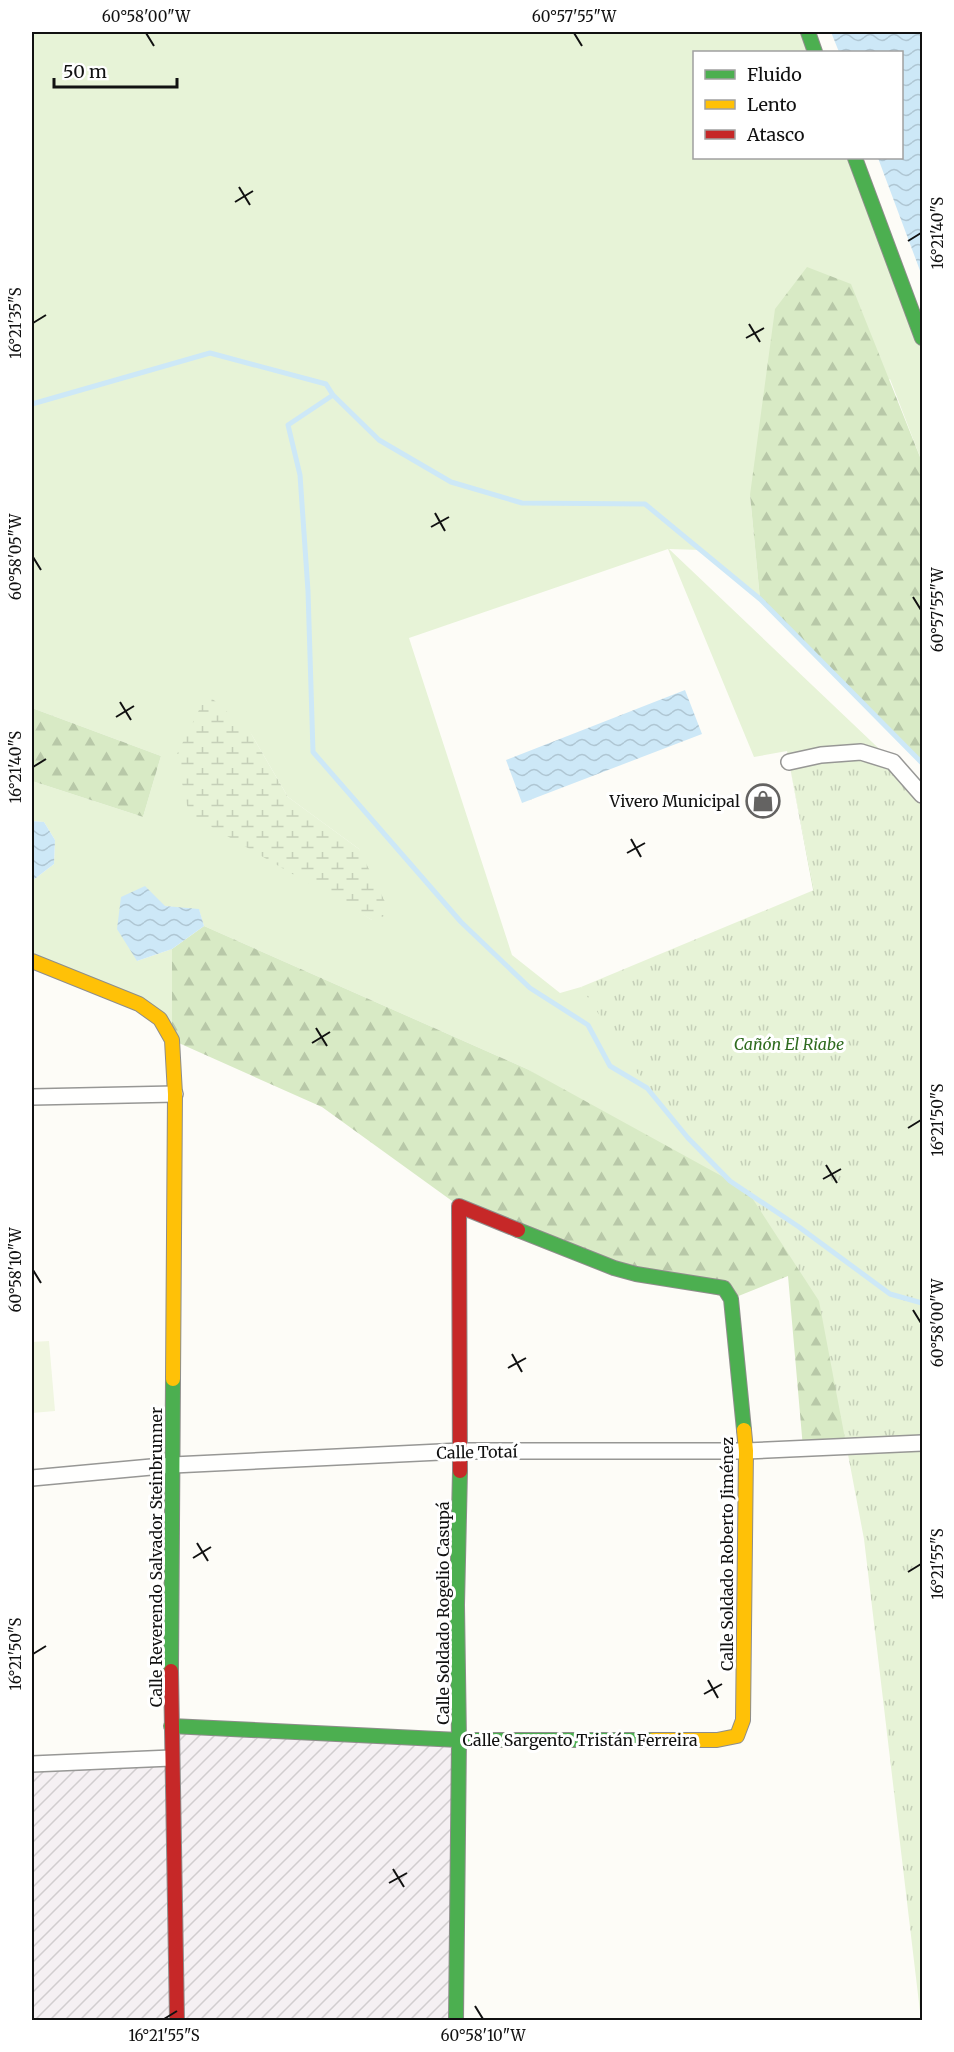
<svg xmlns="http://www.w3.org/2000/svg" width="954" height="2052" font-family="Merriweather,serif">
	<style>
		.industrial { fill: url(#industrial-furrows) }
		.grass { fill: #e7f3d7; fill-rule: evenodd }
		.forest { fill: url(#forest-firs) }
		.wetland { fill: url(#wetland-marsh) }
		.park { fill: url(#park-tufts) }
		.pitch { fill: #f0f6e1 }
		.water { fill: url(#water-waves) }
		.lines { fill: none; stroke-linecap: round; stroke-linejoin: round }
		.stream { stroke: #cde8f7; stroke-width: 5 }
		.street-casing { stroke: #979795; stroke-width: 18 }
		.fast-casing { stroke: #8e8d8b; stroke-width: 16 }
		.slow-casing { stroke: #8e8d8b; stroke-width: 16 }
		.jam-casing { stroke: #8e8d8b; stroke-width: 16 }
		.street { stroke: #fffffe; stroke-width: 15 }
		.fast { stroke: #4caf50; stroke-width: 14 }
		.slow { stroke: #ffc107; stroke-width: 14 }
		.jam { stroke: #c62828; stroke-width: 14 }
		.ticks { fill: none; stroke: #111; stroke-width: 2 }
		.labels { text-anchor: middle; stroke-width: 6; stroke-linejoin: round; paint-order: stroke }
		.poi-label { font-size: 16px; fill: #111; stroke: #fff; text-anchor: end }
		.park-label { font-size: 16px; font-style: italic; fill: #2f6b1f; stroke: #fff }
		.street-label { font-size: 16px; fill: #111; stroke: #fff }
		.neatline { fill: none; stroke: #111; stroke-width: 2 }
		.ticks-label { font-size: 15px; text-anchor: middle; fill: #111 }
	</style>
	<defs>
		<pattern id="industrial-furrows" width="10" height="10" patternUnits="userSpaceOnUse" patternTransform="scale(1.5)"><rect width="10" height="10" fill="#f5f0f3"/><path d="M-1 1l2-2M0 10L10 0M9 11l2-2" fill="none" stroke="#d1cdcf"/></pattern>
		<pattern id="forest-firs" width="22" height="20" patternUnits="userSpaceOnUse" patternTransform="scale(1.5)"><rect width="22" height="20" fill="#d8eac5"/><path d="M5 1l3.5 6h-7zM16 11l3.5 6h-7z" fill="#b8c8a8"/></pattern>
		<pattern id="wetland-marsh" width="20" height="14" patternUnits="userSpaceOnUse" patternTransform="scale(1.5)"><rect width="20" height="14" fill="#e7f3d7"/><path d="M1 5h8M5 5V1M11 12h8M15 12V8" fill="none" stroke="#c5cfb8"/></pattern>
		<pattern id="park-tufts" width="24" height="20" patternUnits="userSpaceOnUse" patternTransform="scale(1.5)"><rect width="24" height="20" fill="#e7f3d7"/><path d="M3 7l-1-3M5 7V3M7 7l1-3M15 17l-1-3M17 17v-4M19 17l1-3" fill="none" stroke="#c5cfb8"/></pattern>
		<pattern id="water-waves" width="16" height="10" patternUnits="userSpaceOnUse" patternTransform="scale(1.5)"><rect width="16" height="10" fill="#cde8f7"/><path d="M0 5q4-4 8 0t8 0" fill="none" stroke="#afc6d3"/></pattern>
	</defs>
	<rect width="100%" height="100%" fill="#fdfcf7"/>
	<path class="industrial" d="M171,1726l288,14 -3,280h-424v-256l139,-6z"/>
	<path class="grass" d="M32,32h776l7,20h-121v106h161l67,180v124l-32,-83 -140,116 10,104 -59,-49 -32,-1 224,213h-104l-2,-11 -33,6 -86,-208 -259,89 103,317 48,38 21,-6 309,307 -363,-225 -323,-143 -5,-16 -34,-4 -28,55 35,-12v91l-12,-21 -128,-58v-80l22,-17 1,-24 -11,-18 -12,-1v-40l111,36 18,-61 -129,-48zM250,732l38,65 71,52 13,71 -43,-27z"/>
	<path class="forest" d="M807,267l44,17 71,178v301l-162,-164 -10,-104 25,-186z
		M32,708l129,48 -18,61 -111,-36z
		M789,762l133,681 -119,5 -15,-172 -57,23 -95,-25 -177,-68 -137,-99 -150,-67v-91l32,-23 323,143 220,121 142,103z"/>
	<path class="wetland" d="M207,694l43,38 38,65 71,52 32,65 -19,6 -183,-106 -13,-58z"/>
	<path class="park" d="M821,755l72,7 29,33v1225h-1l-57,-481 -45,-238 -72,-111 -100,-102 -66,-101 233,-97 -25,-128z"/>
	<path class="pitch" d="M49,1341l6,70 -23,2v-71z"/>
	<path class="water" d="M831,32h91v244l-44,-118h24v-106h-63z
		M685,690l17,44 -180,69 -16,-43z
		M32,821l12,1 11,18 -1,24 -22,17z
		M145,886l20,20 34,3 5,17 -32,23 -35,12 -20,-32 4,-32z"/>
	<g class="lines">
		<path class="stream" d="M333,395l-45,30 12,50 8,116 5,161 148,170 69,66 58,37 22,41 37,22 41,50 42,43 69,46 91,67 32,9
			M32,404l178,-51 116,31 7,11 46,45 72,42 71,21 123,1 115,95 162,164"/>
		<g class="street-casing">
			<path id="street" d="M789,762l32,-7 40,-3 32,10 29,33
				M32,1097l143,-3
				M32,1478l141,-13 288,-14h285l176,-8
				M32,1764l139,-6"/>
		</g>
		<g class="fast-casing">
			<path id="fast" d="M808,32l7,20
				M855,158l67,180
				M518,1230l96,38 22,6 88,14 7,11 13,131
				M171,1671l2,-292
				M171,1726l288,14h194
				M456,2020l3,-280 -2,-135 3,-134"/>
		</g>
		<g class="slow-casing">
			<path id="slow" d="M32,961l107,43 21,15 12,21 3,54 -2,285
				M653,1740h64l20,-4 6,-16 3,-269 -2,-21"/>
		</g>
		<g class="jam-casing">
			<path id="jam" d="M460,1471l-1,-265 59,24
				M171,1671l6,349"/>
		</g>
		<use href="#street" class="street"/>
		<use href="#fast" class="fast"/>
		<use href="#slow" class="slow"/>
		<use href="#jam" class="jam"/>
	</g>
	<path class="ticks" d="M146,33l8,13M574,33l8,13M239,187l11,18M235,202l18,-11M908,241l13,-8M33,323l13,-8M749,324l11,18M746,338l18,-10M435,513l10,18M431,527l18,-10M33,557l8,13M913,597l8,13M120,702l11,18M116,717l18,-11M33,767l13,-8M631,839l10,18M627,853l18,-10M316,1028l11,18M312,1043l18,-11M908,1128l13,-8M826,1165l11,18M823,1179l18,-10M33,1270l8,13M913,1310l8,13M512,1354l10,18M508,1368l18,-10M197,1543l11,18M193,1558l18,-11M908,1572l13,-8M33,1654l13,-8M708,1680l10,18M704,1694l18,-10M393,1869l11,18M389,1883l18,-10M475,2006l8,13M164,2019l13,-8"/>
	<defs>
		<g id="shop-ring" transform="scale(1.725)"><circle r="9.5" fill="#fff" stroke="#646362" stroke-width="1.5"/><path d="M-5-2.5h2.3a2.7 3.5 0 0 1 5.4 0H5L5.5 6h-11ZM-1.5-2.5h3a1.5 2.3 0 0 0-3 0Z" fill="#646362"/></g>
	</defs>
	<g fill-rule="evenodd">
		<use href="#shop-ring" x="763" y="801"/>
	</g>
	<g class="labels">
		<g class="poi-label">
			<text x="740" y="807">Vivero Municipal</text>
		</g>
		<g class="park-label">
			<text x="789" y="1050">Cañón El Riabe</text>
		</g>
		<g class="street-label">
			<text transform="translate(477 1452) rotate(-1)" y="6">Calle Totaí</text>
			<text transform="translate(727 1554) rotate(-90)" y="6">Calle Soldado Roberto Jiménez</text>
			<text transform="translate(156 1557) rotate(-90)" y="6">Calle Reverendo Salvador Steinbrunner</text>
			<text transform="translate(443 1613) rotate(-90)" y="6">Calle Soldado Rogelio Casupá</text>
			<text x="580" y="1746">Calle Sargento Tristán Ferreira</text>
		</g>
	</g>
	<rect width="954" height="2052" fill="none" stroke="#ffffff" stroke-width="66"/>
	<rect x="693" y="51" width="210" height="108" fill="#ffffff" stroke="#a0a0a0" stroke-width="1.5"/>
	<rect x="705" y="70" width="30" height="9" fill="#4caf50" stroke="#a0a0a0" stroke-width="1.5"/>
	<text x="747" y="81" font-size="18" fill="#111111">Fluido</text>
	<rect x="705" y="100" width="30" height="9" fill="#ffc107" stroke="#a0a0a0" stroke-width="1.5"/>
	<text x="747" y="111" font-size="18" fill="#111111">Lento</text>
	<rect x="705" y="130" width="30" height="9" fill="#c62828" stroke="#a0a0a0" stroke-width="1.5"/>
	<text x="747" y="141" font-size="18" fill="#111111">Atasco</text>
	<path d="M54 78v9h123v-9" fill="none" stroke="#111111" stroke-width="3"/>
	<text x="63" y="78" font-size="18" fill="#111111" stroke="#ffffff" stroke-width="4.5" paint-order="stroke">50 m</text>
	<rect x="33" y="33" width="888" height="1986" class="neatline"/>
	<g class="ticks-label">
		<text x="146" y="22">60°58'00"W</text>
		<text x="574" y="22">60°57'55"W</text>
		<text transform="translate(938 233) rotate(-90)" y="5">16°21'40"S</text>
		<text transform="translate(16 323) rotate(-90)" y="5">16°21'35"S</text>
		<text transform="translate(16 557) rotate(-90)" y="5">60°58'05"W</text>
		<text transform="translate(938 610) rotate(-90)" y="5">60°57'55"W</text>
		<text transform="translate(16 767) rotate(-90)" y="5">16°21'40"S</text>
		<text transform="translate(938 1120) rotate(-90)" y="5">16°21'50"S</text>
		<text transform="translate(16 1270) rotate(-90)" y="5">60°58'10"W</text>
		<text transform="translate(938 1323) rotate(-90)" y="5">60°58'00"W</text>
		<text transform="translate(938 1564) rotate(-90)" y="5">16°21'55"S</text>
		<text transform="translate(16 1654) rotate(-90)" y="5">16°21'50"S</text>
		<text x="164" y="2041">16°21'55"S</text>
		<text x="483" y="2041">60°58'10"W</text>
	</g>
</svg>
